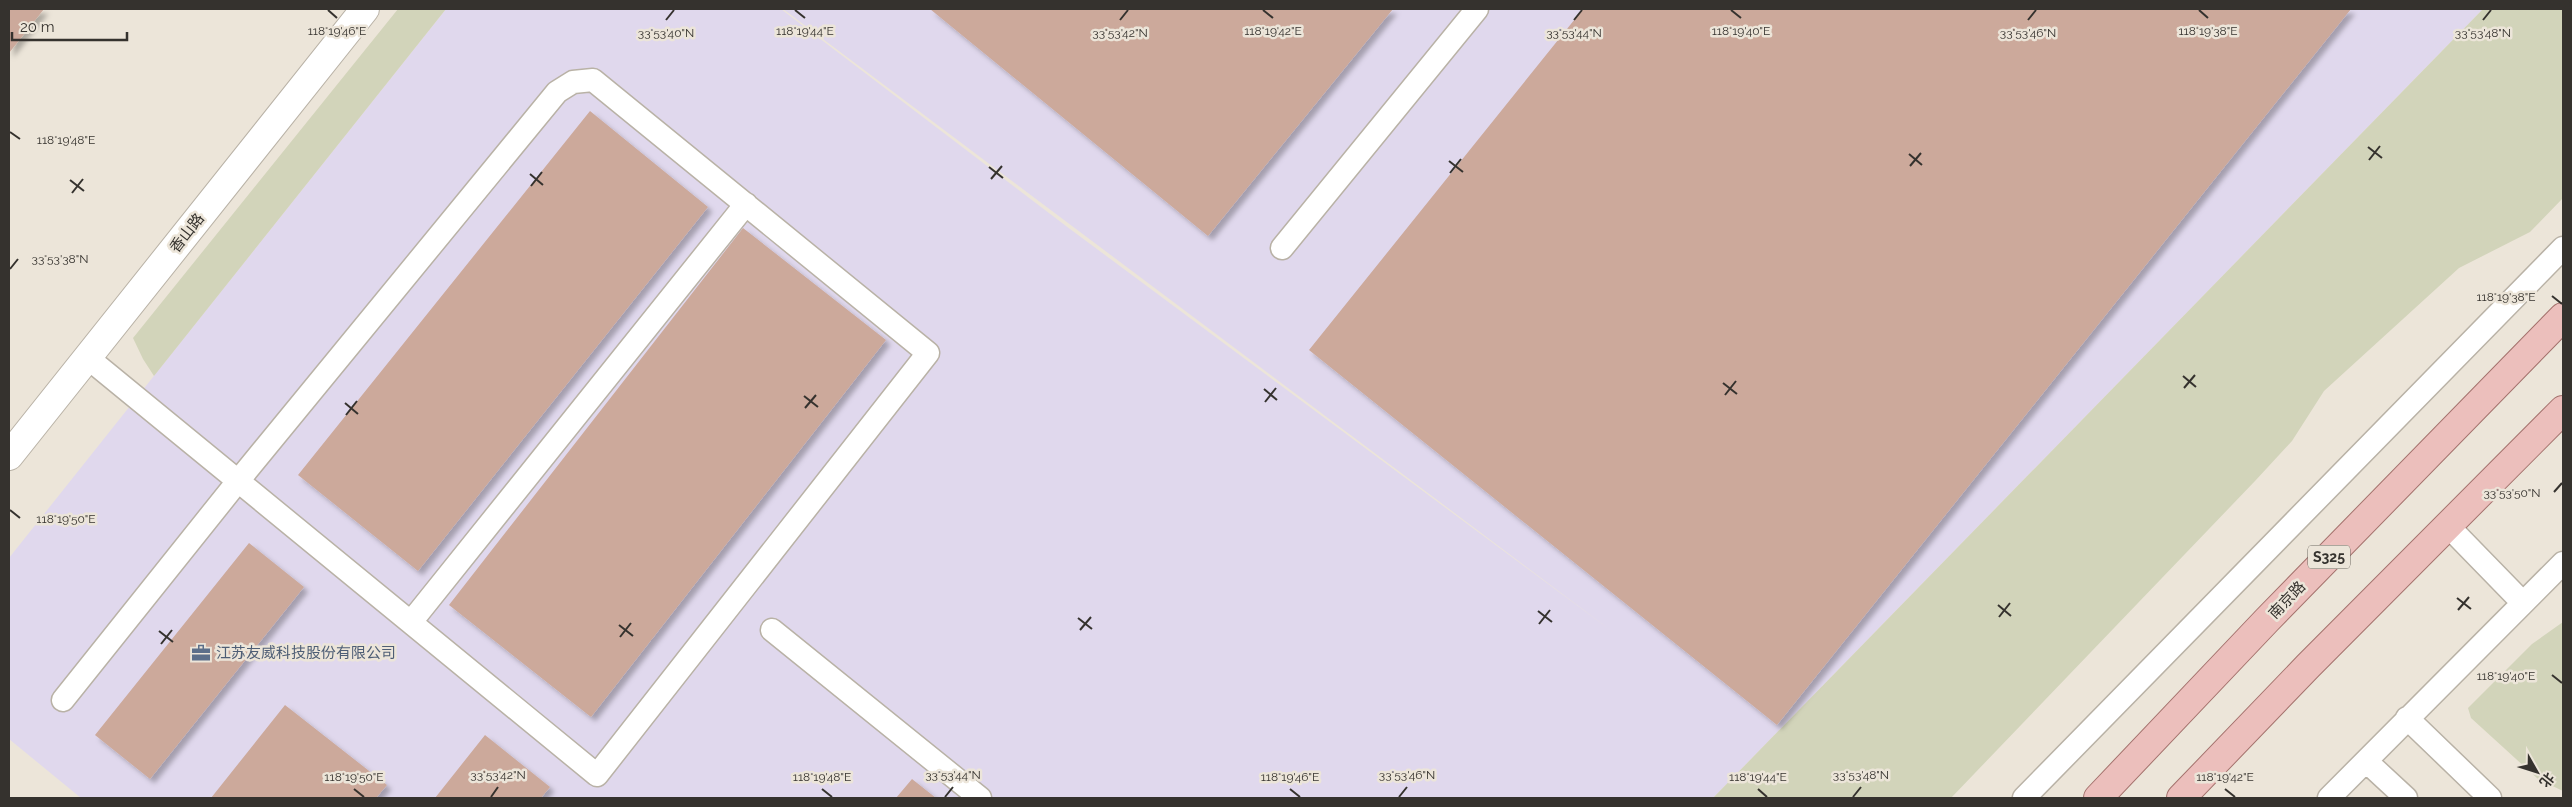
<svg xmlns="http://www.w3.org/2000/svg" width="2572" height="807" font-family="Raleway,'Noto Sans SC',sans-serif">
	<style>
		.industrial { fill: #e0d8ed }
		.grass { fill: #d2d4ba }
		.building { fill: #cca99b; filter: url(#shadow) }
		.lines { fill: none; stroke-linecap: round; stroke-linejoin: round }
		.service-casing { stroke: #b9b2a6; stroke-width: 25 }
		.tertiary-casing { stroke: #b9b2a6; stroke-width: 30 }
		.primary-casing { stroke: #a4726d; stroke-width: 30 }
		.service { stroke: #fff; stroke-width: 22 }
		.tertiary { stroke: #fff; stroke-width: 28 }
		.primary { stroke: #ecbfbc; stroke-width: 28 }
		.ticks { fill: none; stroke: #35322e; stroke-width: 2 }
		.labels { text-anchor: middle; stroke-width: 5; stroke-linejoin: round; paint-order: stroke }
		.shield { fill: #ece5d9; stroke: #6c6861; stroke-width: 1 }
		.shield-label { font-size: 14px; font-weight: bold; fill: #35322e }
		.street-label { font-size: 15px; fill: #35322e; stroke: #ece5d9 }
		.service-label { font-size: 15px; fill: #4e5e75; stroke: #ece5d9; text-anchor: start }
		.ticks-label { font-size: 12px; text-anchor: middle; fill: #35322e; stroke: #ece5d9; stroke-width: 5; stroke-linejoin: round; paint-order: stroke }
	</style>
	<defs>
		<filter id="shadow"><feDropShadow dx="4.5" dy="4.5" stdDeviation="2.5" flood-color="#0004"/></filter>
	</defs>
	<rect width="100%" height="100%" fill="#ece5d9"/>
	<path class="industrial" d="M446,9h335l289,220 547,406 -834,-626h1700l-770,789h-1632l-72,-59v-181z"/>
	<path class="grass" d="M398,9h48l-292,367 -11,-17 -10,-21z
		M2483,9h80v189l-33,34 -71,36 -135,123 -32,50 -37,40 -304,317h-238z
		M2563,622v169l-25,-12 -67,-61 -3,-10 64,-64z"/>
	<path class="building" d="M9,9h35l-35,44z
		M930,9h463l-185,227z
		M1583,9h768l-574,716 -468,-375z
		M590,111l118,96 -290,364 -120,-96z
		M743,228l143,112 -295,377 -142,-112z
		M249,543l55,44 -154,192 -55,-44z
		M285,705l102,80 -11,13h-165z
		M485,735l65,52 -9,11h-106z
		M912,779l24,19h-40z"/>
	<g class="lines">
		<g class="service-casing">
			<path id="service" d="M1282,248l195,-239
				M2448,526l75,77
				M411,622l335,-418
				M772,630l208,168
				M63,700l175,-219 319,-389 16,-10 20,-2 335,273 -331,422 -509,-417
				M2407,718l83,80
				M2366,761l40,37
				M2024,798l539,-550
				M2329,798l234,-235"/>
		</g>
		<g class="tertiary-casing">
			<path id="tertiary" d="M9,456l356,-447"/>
		</g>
		<g class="primary-casing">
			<path id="primary" d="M2098,798l169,-178 296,-303
				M2181,798l127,-132 255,-256"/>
		</g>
		<use href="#service" class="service"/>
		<use href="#tertiary" class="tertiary"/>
		<use href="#primary" class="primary"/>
	</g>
	<path class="ticks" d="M328,10l9,8M795,10l10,8M1263,10l10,8M1731,10l10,8M2199,10l9,8M666,20l8,-10M1120,20l8,-10M1574,20l8,-10M2028,20l8,-10M2483,20l8,-10M10,132l10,7M2368,147l14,11M1909,154l13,11M2369,160l11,-14M1449,161l14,11M1910,166l11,-13M989,167l14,11M1450,173l11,-14M530,174l13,11M991,179l11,-13M70,180l14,11M531,186l11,-14M72,193l11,-14M10,269l8,-10M2552,296l10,8M2183,376l13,11M1723,383l14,11M2184,388l11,-13M1264,389l13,11M1725,395l11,-14M804,396l14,11M1265,402l11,-14M345,403l13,11M805,408l11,-13M346,415l11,-14M2554,492l8,-9M10,510l10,8M2457,598l14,11M1998,605l13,11M2458,610l11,-13M1538,611l14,11M1999,617l11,-14M1078,618l14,11M1539,624l11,-14M619,625l14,11M1080,630l11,-13M159,631l14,11M620,637l11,-14M161,644l11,-14M2552,675l10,8M354,789l10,8M822,789l10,8M1290,789l10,8M1758,789l9,8M2225,789l10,8M491,797l7,-10M945,797l8,-10M1399,797l8,-10M1853,797l8,-10"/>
	<defs>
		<g id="office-bare" transform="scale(1.5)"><path d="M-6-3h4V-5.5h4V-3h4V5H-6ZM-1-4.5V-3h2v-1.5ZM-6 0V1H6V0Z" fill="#5c6f8a" stroke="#ece5d9" stroke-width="2.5" paint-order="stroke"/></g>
	</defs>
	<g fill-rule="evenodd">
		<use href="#office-bare" x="201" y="653"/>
	</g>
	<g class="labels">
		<rect class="shield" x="2308" y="545.5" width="42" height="23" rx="4"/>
		<g class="shield-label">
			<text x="2329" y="562">S325</text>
		</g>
		<g class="street-label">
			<text transform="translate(187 233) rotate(-52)" y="5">香山路</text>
			<text transform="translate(2287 600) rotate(-46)" y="5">南京路</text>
		</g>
		<g class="service-label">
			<text x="216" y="658">江苏友威科技股份有限公司</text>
		</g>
	</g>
	<g class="ticks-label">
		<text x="1741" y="35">118°19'40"E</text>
		<text x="2208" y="35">118°19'38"E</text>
		<text x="337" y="35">118°19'46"E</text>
		<text x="805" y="35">118°19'44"E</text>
		<text x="1273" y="35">118°19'42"E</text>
		<text x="2028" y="37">33°53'46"N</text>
		<text x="666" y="37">33°53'40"N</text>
		<text x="1120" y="37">33°53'42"N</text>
		<text x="1574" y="37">33°53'44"N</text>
		<text x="2483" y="37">33°53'48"N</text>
		<text x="66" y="144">118°19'48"E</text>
		<text x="60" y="263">33°53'38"N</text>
		<text x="2506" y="301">118°19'38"E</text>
		<text x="2512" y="497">33°53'50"N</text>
		<text x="66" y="523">118°19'50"E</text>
		<text x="2506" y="680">118°19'40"E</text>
		<text x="498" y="779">33°53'42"N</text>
		<text x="953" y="779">33°53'44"N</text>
		<text x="1407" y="779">33°53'46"N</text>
		<text x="1861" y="779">33°53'48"N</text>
		<text x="354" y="781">118°19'50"E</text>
		<text x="822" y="781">118°19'48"E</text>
		<text x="1290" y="781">118°19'46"E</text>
		<text x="1758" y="781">118°19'44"E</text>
		<text x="2225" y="781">118°19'42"E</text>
	</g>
	<rect width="2572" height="807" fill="none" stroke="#35322e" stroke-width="20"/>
	<g transform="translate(2537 772) rotate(129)" stroke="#ece5d9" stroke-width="4" paint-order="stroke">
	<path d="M0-4L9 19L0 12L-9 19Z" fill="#35322e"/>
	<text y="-8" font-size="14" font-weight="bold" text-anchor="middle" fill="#35322e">北</text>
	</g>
	<path d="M12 32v8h115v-8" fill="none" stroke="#35322e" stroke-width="2.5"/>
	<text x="20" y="32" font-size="15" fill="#35322e" stroke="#ece5d9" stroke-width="4" paint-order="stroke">20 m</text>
</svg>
